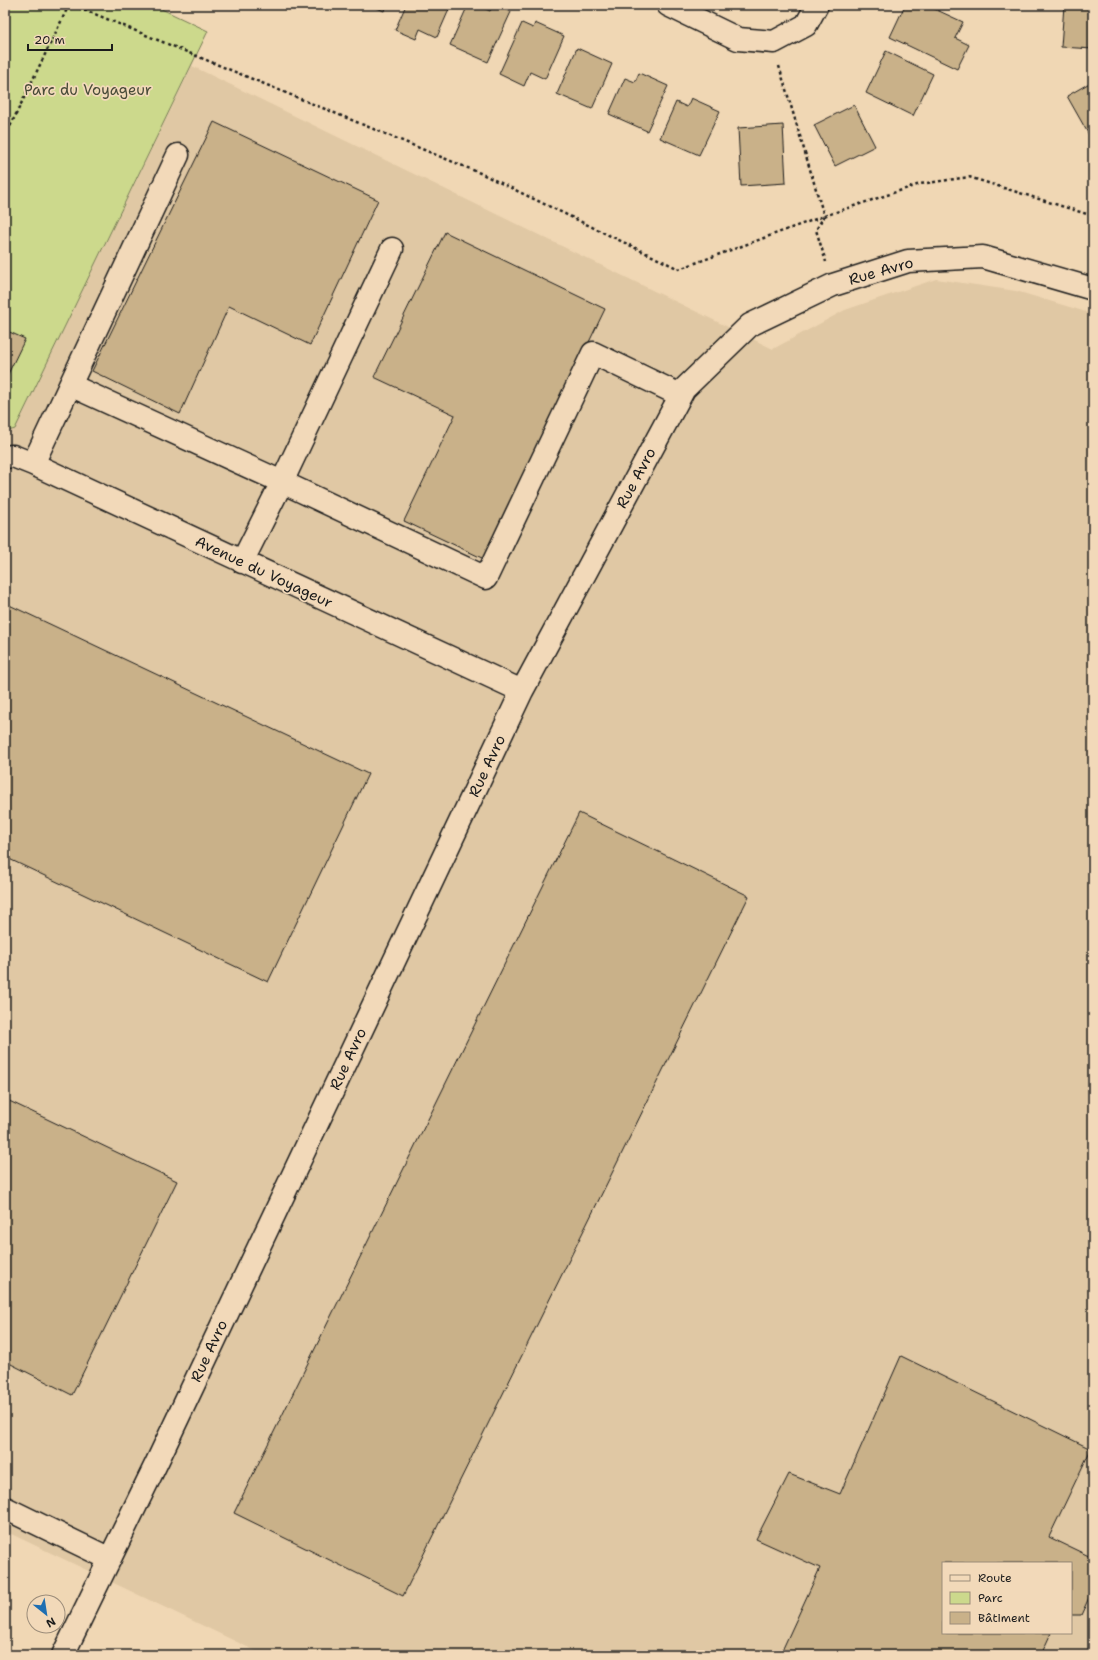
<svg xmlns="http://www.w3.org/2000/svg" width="1098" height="1660" font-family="'Shantell Sans',sans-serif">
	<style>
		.built { fill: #e0c8a4; fill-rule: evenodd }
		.green { fill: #ccd98c; stroke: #747a54 }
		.building { fill: #c9b189; stroke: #1c1c1c }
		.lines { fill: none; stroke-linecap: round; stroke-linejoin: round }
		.minor-casing { stroke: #1c1c1c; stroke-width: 25 }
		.path { stroke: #1c1c1c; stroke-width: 2.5; stroke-dasharray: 3 3; stroke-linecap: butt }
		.minor { stroke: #f2d9b9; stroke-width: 22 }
		.labels { text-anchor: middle; stroke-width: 3.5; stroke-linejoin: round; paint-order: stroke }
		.park-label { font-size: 15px; fill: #484b38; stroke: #f2d9b9 }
		.street-label { font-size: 15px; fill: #1c1c1c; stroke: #f2d9b9 }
	</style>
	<rect width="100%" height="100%" fill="#f0d7b4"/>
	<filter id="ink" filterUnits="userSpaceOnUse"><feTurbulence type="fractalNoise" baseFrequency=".025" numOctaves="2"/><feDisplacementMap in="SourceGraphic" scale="8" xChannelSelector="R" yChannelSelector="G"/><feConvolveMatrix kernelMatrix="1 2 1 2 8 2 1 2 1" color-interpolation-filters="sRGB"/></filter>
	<g filter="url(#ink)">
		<path class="built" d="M192,66l581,283 72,-39 91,-31 80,12 77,23v1341h-829l-259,-124v-1099l10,-3zM943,1563h128v70h-128z"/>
		<path class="green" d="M5,5h148l55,26 -193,398 -10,3z"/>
		<path class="building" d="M370,5h17l-3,6z
			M406,5h45l-14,32 -17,-8 -4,10 -21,-9z
			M468,5h9l13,6 3,-6h3l15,7 -23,50 -38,-17z
			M905,5h21l37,17 -8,16 14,7 -12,24 -67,-32z
			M1064,5h29v44l-32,-2z
			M522,23l11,5 2,-5 29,13 -19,43 -15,-7 -6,14 -25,-12z
			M577,48l35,16 -20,45 -35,-15z
			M886,51l47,23 -20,42 -47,-23z
			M639,73l29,13 -21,45 -38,-17 16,-36 10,4z
			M1093,81v61l-26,-46z
			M691,98l29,13 -21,44 -39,-17 16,-36 11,5z
			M854,105l21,41 -40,20 -21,-41z
			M214,122l164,78 -68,145 -81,-39 -49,108 -88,-43z
			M783,125l3,58 -45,3 -3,-58z
			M445,232l160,77 -121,250 -80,-38 51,-106 -81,-38z
			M5,330l20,9 -18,37 -2,-1z
			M5,603l363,171 -100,208 -263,-125z
			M579,813l170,83 -346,700 -169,-83z
			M5,1099l172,82 -105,214 -67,-34z
			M901,1356l190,93 -42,88 44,21v31l-12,26h-10v-52h-128v70h108l-10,22h-261l40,-87 -64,-29 33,-65 51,20z"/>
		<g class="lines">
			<g class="minor-casing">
				<path id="minor" d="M668,5l70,34 36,3 32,-17 11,-20
					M70,385l212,97 110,-233
					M5,457l8,-1 20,8 489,227
					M33,464l145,-309
					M242,562l40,-80 204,96 107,-225 87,42
					M5,1508l105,51
					M63,1655l94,-193 365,-771 162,-302 66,-64 83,-40 75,-24 75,-4 110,32"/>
			</g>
			<path class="path" d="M73,5l407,168 199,96 145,-53 96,-32 49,-7 124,39
				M779,66l45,150 -8,14 10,32
				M5,137l64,-132"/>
			<use href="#minor" class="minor"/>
		</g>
	</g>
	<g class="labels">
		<g class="park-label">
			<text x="88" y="95">Parc du Voyageur</text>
		</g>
		<g class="street-label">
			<text transform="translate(881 271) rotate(-16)" y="5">Rue Avro</text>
			<text transform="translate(636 478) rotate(-62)" y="5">Rue Avro</text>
			<text transform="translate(264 572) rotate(25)" y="5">Avenue du Voyageur</text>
			<text transform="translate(487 766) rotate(-65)" y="5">Rue Avro</text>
			<text transform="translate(348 1059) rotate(-65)" y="5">Rue Avro</text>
			<text transform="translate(209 1351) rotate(-65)" y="5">Rue Avro</text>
		</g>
	</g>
	<rect width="1098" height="1660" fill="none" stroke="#f2d9b9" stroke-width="20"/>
	<rect x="10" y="10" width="1078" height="1640" fill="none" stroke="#1c1c1c" stroke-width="1.5" filter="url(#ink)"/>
	<rect x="942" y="1562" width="130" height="72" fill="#f2d9b9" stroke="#9c8d7a"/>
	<rect x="950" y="1575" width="20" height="6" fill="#f2d9b9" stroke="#9c8d7a"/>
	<text x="978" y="1582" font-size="12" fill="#1c1c1c">Route</text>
	<rect x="950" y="1592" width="20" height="12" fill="#ccd98c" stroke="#9c8d7a"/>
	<text x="978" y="1602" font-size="12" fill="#1c1c1c">Parc</text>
	<rect x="950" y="1612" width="20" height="12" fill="#c9b189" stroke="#9c8d7a"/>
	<text x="978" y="1622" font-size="12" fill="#1c1c1c">Bâtiment</text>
	<g transform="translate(46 1614) rotate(150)"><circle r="19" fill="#f2d9b9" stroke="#9c8d7a"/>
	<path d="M0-3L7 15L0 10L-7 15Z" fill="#1f6fb2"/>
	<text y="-6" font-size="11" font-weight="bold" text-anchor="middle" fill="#1c1c1c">N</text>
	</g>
	<path d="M28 44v6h84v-6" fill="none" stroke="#1c1c1c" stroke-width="2"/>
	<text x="34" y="44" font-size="12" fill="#1c1c1c" stroke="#f2d9b9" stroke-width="3" paint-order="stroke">20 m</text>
</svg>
